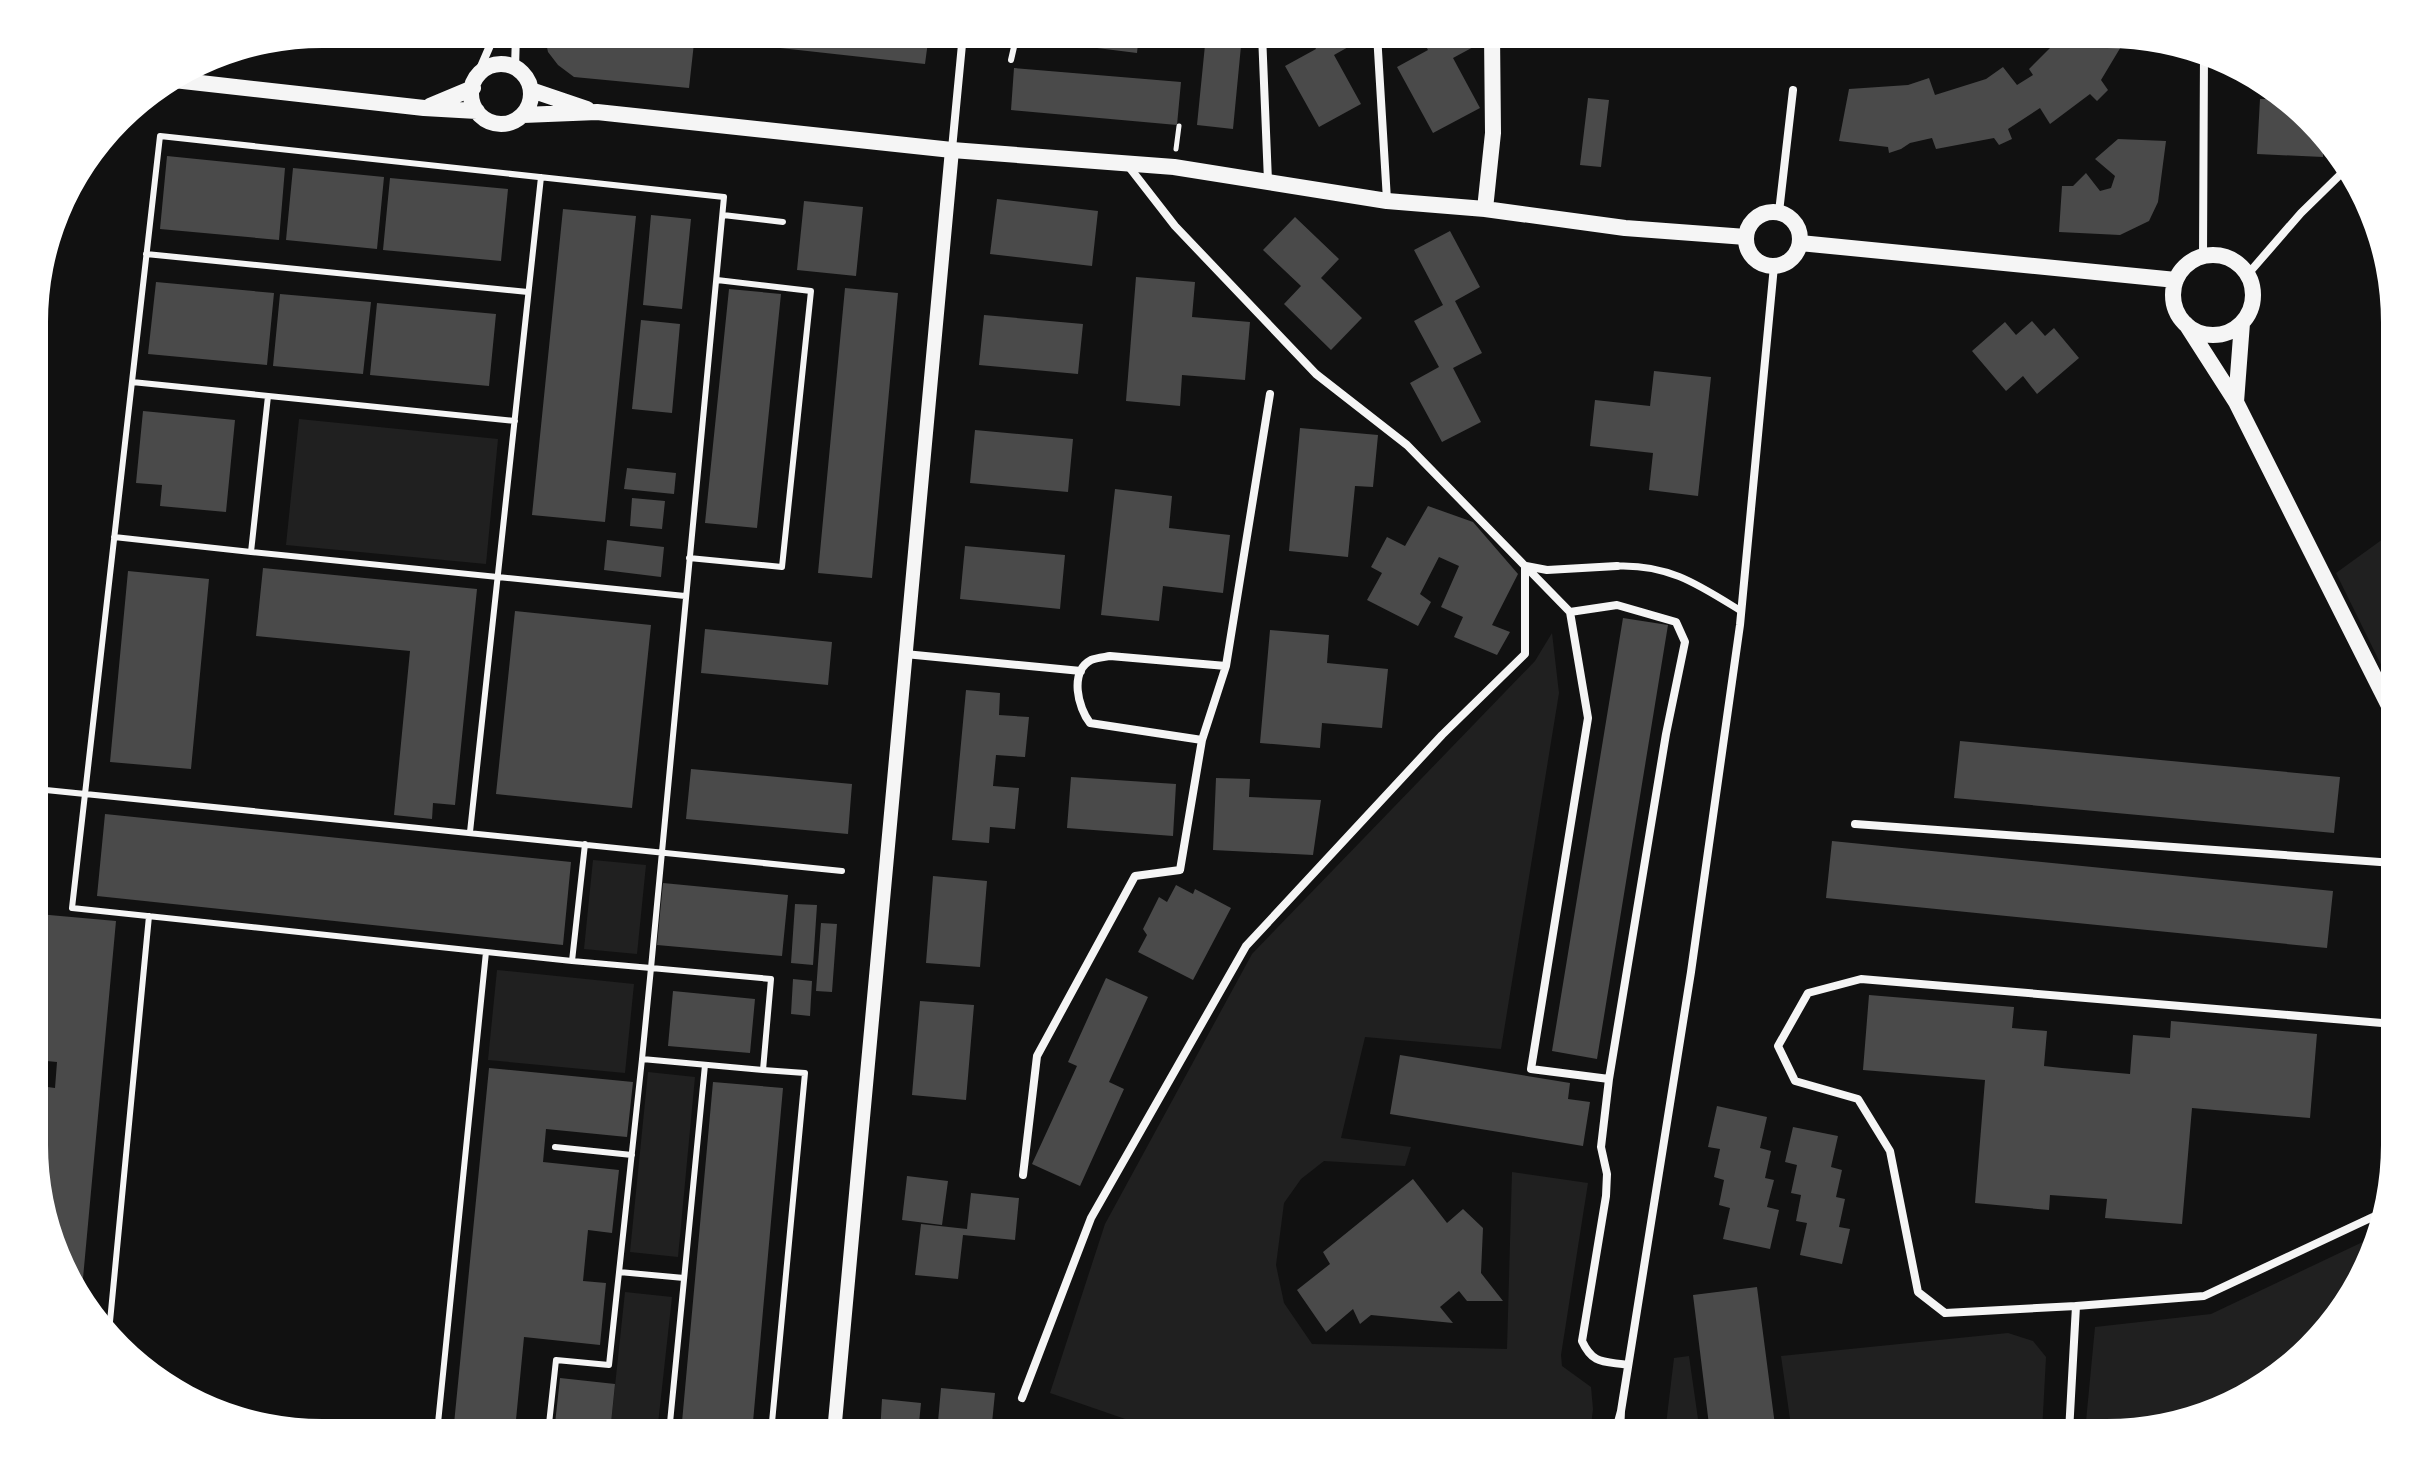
<svg xmlns="http://www.w3.org/2000/svg" width="2429" height="1467" font-family="Manrope,sans-serif">
	<style>
		.green { fill: #202020 }
		.building { fill: #4a4a4a }
		.lines { fill: none; stroke-linecap: round; stroke-linejoin: round }
		.path { stroke: #f5f5f5; stroke-width: 5 }
		.service { stroke: #f5f5f5; stroke-width: 6 }
		.pedestrian { stroke: #f5f5f5; stroke-width: 7 }
		.minor { stroke: #f5f5f5; stroke-width: 8 }
		.tertiary { stroke: #f5f5f5; stroke-width: 14 }
		.secondary { stroke: #f5f5f5; stroke-width: 16 }
	</style>
	<rect width="100%" height="100%" fill="#111"/>
	<path class="green" d="M299,419l199,20 -12,125 -200,-19z
		M2394,531v160l-58,-118z
		M1552,633l7,60 -58,356 -136,-12 -24,101 70,9 -6,19 -81,-5 -23,18 -17,24 -8,62 8,38 28,41 195,5 5,-177 76,11 -27,172 1,11 29,21 2,22 -3,24h-453l-6,-12 -81,-28 55,-169 147,-270 283,-293z
		M593,860l53,5 -9,89 -53,-5z
		M497,970l137,14 -9,89 -137,-13z
		M648,1072l47,5 -17,180 -48,-5z
		M2369,1239l-22,66 -97,90 -125,37h-40l10,-105 116,-13z
		M625,1292l47,5 -15,136h-47z
		M2008,1333l25,8 13,16 -4,75 -250,1 -11,-77z
		M1689,1356l11,77h-35l9,-75z"/>
	<path class="building" d="M544,34h89l61,9 -5,45 -115,-11 -16,-12 -10,-13z
		M756,34h173l-4,30 -171,-19z
		M1098,34h41l-2,19 -40,-5z
		M1186,34h45l-1,11 11,1 -8,83 -36,-4 8,-80 -20,-2z
		M1308,34h47l4,7 -25,14 27,49 -42,23 -34,-61 31,-17z
		M1419,34h53l5,11 -24,13 27,50 -47,25 -36,-66 31,-17z
		M2064,34h43l18,6 -24,40 7,10 -11,11 -7,-7 -40,30 -10,-16 -32,21 4,10 -13,6 -5,-7 -58,11 -4,-11 -22,5 -9,6 -12,4 -1,-6 -49,-6 10,-52 59,-4 21,-7 6,17 51,-16 17,-12 14,18 16,-10 -4,-6z
		M1014,68l167,14 -4,43 -166,-15z
		M1588,98l21,2 -8,67 -21,-2z
		M2260,99h23l40,44v14l-66,-3z
		M2118,139l48,2 -8,61 -9,19 -29,14 -61,-3 3,-46h11l13,-13 14,18 11,-3 4,-12 -20,-17z
		M167,156l118,12 -6,72 -119,-11z
		M293,168l91,9 -7,72 -91,-9z
		M390,178l118,11 -7,72 -118,-11z
		M997,199l101,12 -6,55 -102,-12z
		M804,201l59,6 -7,69 -59,-6z
		M563,209l73,7 -31,306 -73,-7z
		M651,215l40,4 -9,90 -39,-4z
		M1295,217l44,42 -18,19 41,40 -31,32 -47,-46 17,-18 -38,-36z
		M1450,231l30,56 -25,14 27,52 -29,15 28,54 -39,20 -32,-59 29,-16 -25,-46 29,-16 -29,-55z
		M1136,277l59,5 -3,35 58,5 -5,58 -63,-5 -2,31 -54,-5z
		M156,282l118,11 -7,72 -119,-11z
		M845,288l53,5 -26,285 -54,-5z
		M729,289l52,5 -24,234 -52,-5z
		M280,294l91,8 -8,72 -90,-8z
		M377,303l119,11 -7,72 -119,-11z
		M984,315l99,9 -5,50 -99,-9z
		M641,320l39,4 -8,89 -40,-4z
		M2032,321l13,15 9,-8 25,30 -42,36 -14,-18 -17,15 -34,-40 33,-29 11,13z
		M1654,371l57,6 -13,119 -49,-6 4,-37 -63,-7 5,-46 55,6z
		M143,411l92,9 -9,92 -66,-6 2,-21 -26,-2z
		M1300,428l78,7 -5,52 -18,-1 -7,71 -59,-6z
		M975,430l98,9 -5,53 -98,-9z
		M627,468l49,5 -2,21 -50,-5z
		M1115,489l57,7 -3,32 61,7 -7,58 -60,-7 -4,35 -58,-6z
		M632,498l33,3 -3,28 -32,-3z
		M1428,506l45,16 45,52 -26,51 18,7 -13,23 -43,-18 9,-20 -22,-10 18,-41 -20,-9 -19,37 11,8 -13,24 -51,-26 15,-27 -11,-6 16,-30 18,9z
		M607,540l57,7 -3,30 -57,-7z
		M965,546l100,9 -5,54 -100,-10z
		M263,568l214,21 -22,216 -22,-2 -1,16 -38,-4 16,-164 -154,-15z
		M128,571l81,8 -18,190 -81,-7z
		M515,611l136,14 -19,183 -136,-14z
		M1623,618l45,7 -71,434 -45,-8z
		M705,629l127,13 -4,43 -127,-12z
		M1270,630l59,5 -2,28 61,6 -6,59 -60,-5 -2,25 -60,-5z
		M966,690l34,3 -1,22 30,2 -4,40 -29,-2 -3,31 26,2 -4,41 -25,-2 -1,16 -37,-3z
		M1960,741l380,36 -6,56 -380,-35z
		M691,769l161,15 -4,50 -162,-15z
		M1071,777l105,7 -3,52 -106,-8z
		M1216,778l34,1 -1,18 72,3 -8,55 -100,-5z
		M105,814l466,48 -8,83 -466,-49z
		M1832,841l501,50 -6,57 -501,-50z
		M933,876l54,5 -7,86 -54,-4z
		M663,883l125,12 -6,61 -125,-11z
		M1176,885l17,9 2,-5 36,19 -38,72 -55,-28 9,-17 -4,-6 16,-32 8,5z
		M795,904l22,1 -4,60 -22,-2z
		M38,914l78,7 -35,379 -45,-118v-53l4,-43 15,2 2,-26 -21,-2z
		M821,923l16,1 -5,68 -16,-1z
		M1106,978l42,19 -39,85 15,7 -44,97 -48,-22 45,-98 -9,-4z
		M793,979l19,2 -2,35 -19,-2z
		M673,991l82,8 -5,54 -82,-7z
		M1869,995l145,12 -2,21 35,3 -3,35 18,2 68,6 3,-39 37,3 1,-17 146,13 -7,84 -118,-10 -10,116 -77,-6 2,-19 -57,-4 -1,15 -74,-7 10,-123 -122,-10z
		M920,1001l54,4 -8,95 -54,-5z
		M1400,1055l170,28 -2,16 22,3 -7,44 -193,-32z
		M489,1068l144,14 -6,55 -81,-8 -3,33 76,8 -7,63 -24,-3 -5,51 23,2 -6,62 -76,-8 -9,93 -61,-6z
		M713,1082l70,6 -31,345h-71z
		M1717,1106l50,11 -7,31 11,3 -6,27 9,2 -7,27 12,3 -9,39 -47,-10 7,-31 -11,-3 5,-25 -10,-3 6,-28 -12,-2z
		M1793,1127l45,9 -7,31 11,3 -6,27 9,2 -6,28 11,2 -8,35 -42,-9 7,-32 -11,-2 5,-26 -10,-2 6,-28 -12,-3z
		M907,1176l41,5 -6,44 -40,-5z
		M1413,1179l34,44 16,-14 20,19 -2,45 22,28h-36l-8,-10 -19,16 13,16 -82,-8 -11,9 -7,-15 -27,23 -29,-42 33,-26 -7,-12z
		M971,1193l48,5 -4,42 -52,-5 -5,44 -43,-4 6,-51 46,5z
		M1757,1287l19,146h-66l-17,-138z
		M560,1378l55,6 -5,49h-56z
		M941,1388l54,5 -4,40h-54z
		M882,1399l39,4 -3,30h-38z"/>
	<g class="lines">
		<path class="path" d="M1176,149l3,-23"/>
		<path class="service" d="M1011,60l6,-26
			M723,215l60,7
			M146,254l382,38
			M132,382l383,39
			M114,537l137,15 17,-156
			M251,552l434,44
			M689,558l93,9 29,-276 -94,-11
			M36,789l806,82
			M470,832l71,-655
			M572,961l-500,-53 88,-772 564,61 -73,771 -79,-7 13,-117
			M651,968l120,11 -8,91 -121,-11z
			M763,1070l42,3 -34,360
			M555,1147l77,8
			M619,1272l65,6
			M109,1332l40,-416
			M437,1433l49,-481
			M548,1433l8,-73 53,5 33,-306
			M669,1433l36,-368"/>
		<path class="pedestrian" d="M1617,566c52,-2 82,19 124,45"/>
		<path class="minor" d="M1262,34l6,147
			M1377,34l10,166
			M515,68l1,-34
			M476,78l19,-44
			M952,149l11,-115
			M1126,163l49,63 141,148 91,71 163,167
			M1779,212l14,-122
			M2203,256l1,-204
			M2248,274l53,-61 46,-45
			M1526,566l21,4 70,-4
			M1617,605l59,17 9,20 -19,92 -57,345 -78,-10 57,-351 -18,-106z
			M905,654l176,17
			M1110,656l116,10 -24,74 -112,-17c-12,-15 -21,-51 1,-63 5,-2 14,-3 19,-4z
			M1226,666l44,-272
			M1855,824l539,39
			M1609,1079l-8,68 6,27 -1,22 -24,145c11,24 22,20 46,24
			M1023,1175l14,-119 98,-180 45,-6 22,-130
			M2076,1306l-131,7 -27,-21 -28,-141 -32,-52 -63,-18 -17,-35 30,-53 53,-14 533,45
			M1022,1398l69,-180 155,-272 196,-211 83,-81v-88
			M1621,1411l70,-439 49,-347 34,-359
			M2069,1432l7,-126 128,-10 173,-81
			M1615,1433l6,-22 -1,22"/>
		<path class="tertiary" d="M834,1433l118,-1283"/>
		<path class="secondary" d="M471 94a30 30 0 1 1 60 0a30 30 0 1 1-60 0Z
			M174,80l250,28 53,3
			M531,90l56,19
			M430,106l43,-18
			M523,115l74,-3 355,38 222,17 213,34 98,8 140,19 121,9
			M1485,209l8,-76 -1,-99
			M1746 239a27 27 0 1 1 54 0a27 27 0 1 1-54 0Z
			M1800,243l376,37
			M2173 295a40 40 0 1 1 80 0a40 40 0 1 1-80 0Z
			M2186,324l50,78 158,314
			M2236,402l6,-79"/>
	</g>
	<path d="M0 0H2429V1467H0ZM322 48H2107A274 274 0 0 1 2381 322V1145A274 274 0 0 1 2107 1419H322A274 274 0 0 1 48 1145V322A274 274 0 0 1 322 48Z" fill="#fff" fill-rule="evenodd"/>
</svg>
